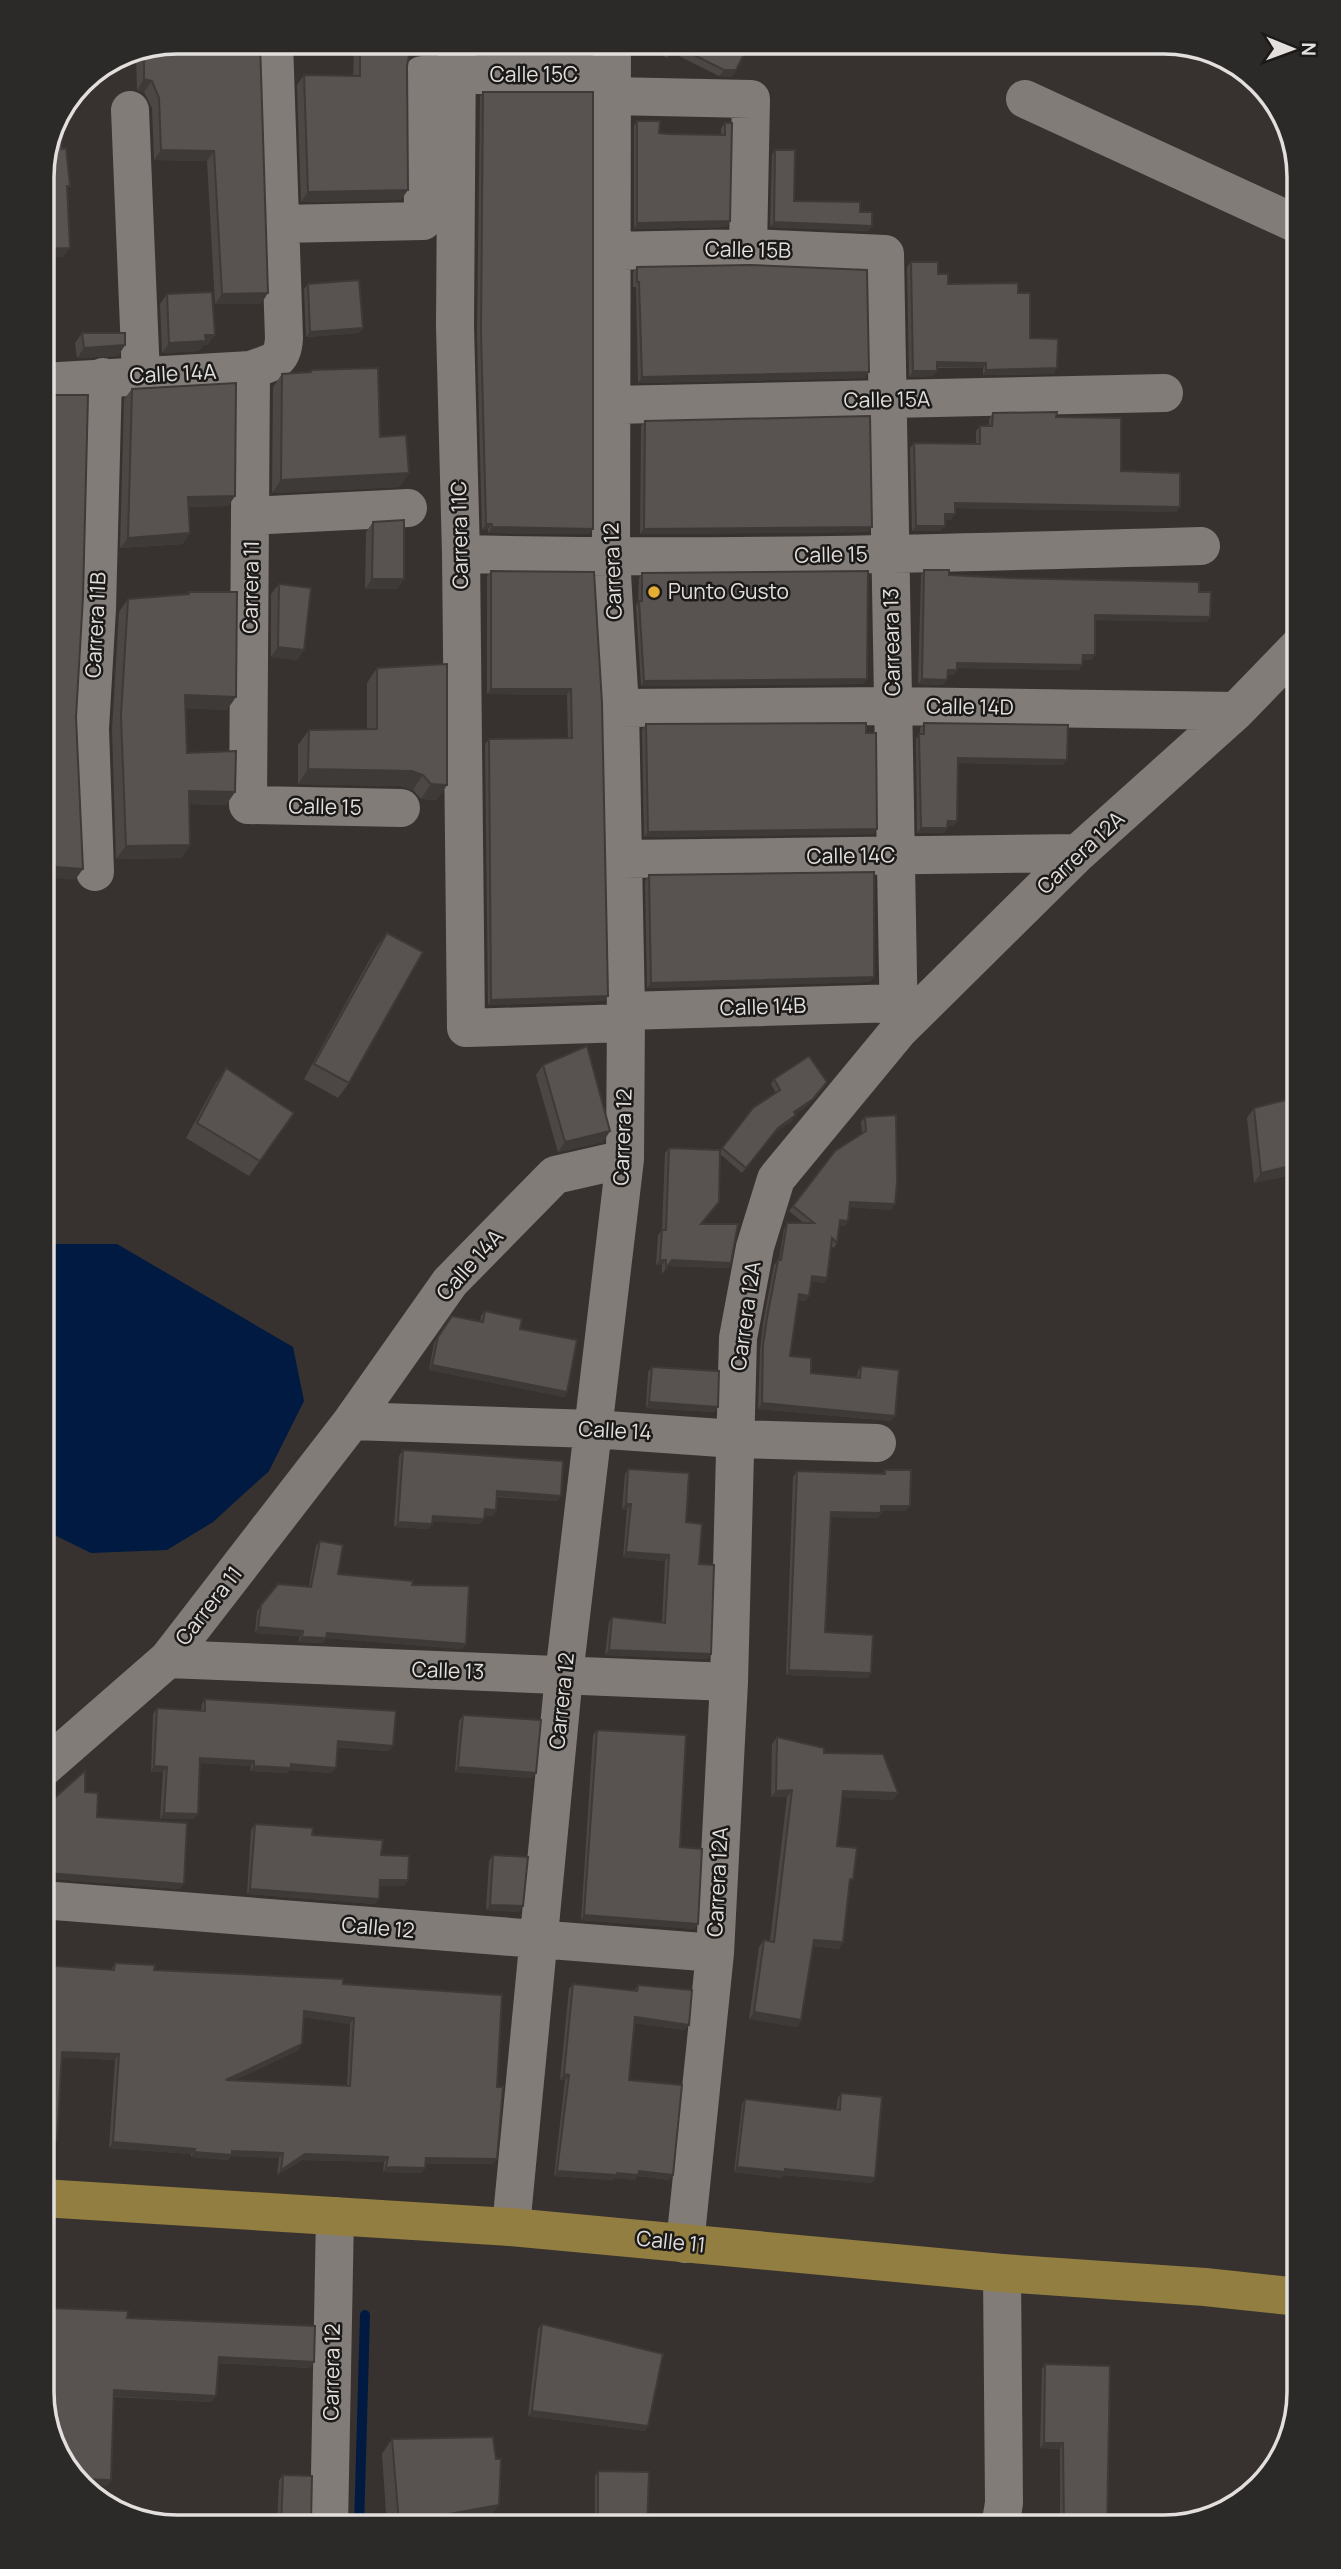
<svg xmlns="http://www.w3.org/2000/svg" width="1341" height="2569" font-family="Manrope,sans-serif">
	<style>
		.water { fill: #001a41 }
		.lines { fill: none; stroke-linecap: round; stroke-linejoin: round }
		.stream { stroke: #001a41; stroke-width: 10 }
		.minor { stroke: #817c78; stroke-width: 38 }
		.primary { stroke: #927e40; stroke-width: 38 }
		.wall { fill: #4c4745; fill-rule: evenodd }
		.shaded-wall { fill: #3e3a38 }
		.building { fill: #585350; stroke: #3e3a38; stroke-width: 2; fill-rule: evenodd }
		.poi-dot { fill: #e4ae35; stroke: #1c1a19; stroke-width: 2.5 }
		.labels { text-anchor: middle; stroke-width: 5; stroke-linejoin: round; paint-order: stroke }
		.street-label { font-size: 21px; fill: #e2dfdd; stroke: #1c1a19 }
		.poi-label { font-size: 21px; fill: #e2dfdd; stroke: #1c1a19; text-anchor: start }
		.rim { fill: none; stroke: #e2dfdd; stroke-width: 3.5 }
	</style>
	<rect width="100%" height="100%" fill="#37322f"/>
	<path class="water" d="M49,1244h68l176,103 11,54 -35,70 -56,51 -46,28 -76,3 -49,-24v-276z"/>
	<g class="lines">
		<path class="stream" d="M359,2527l6,-212"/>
		<path class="minor" d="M457,42l-2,284 6,228 5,474 160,-5
			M611,96l140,3 -3,149
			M1025,99l274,126
			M130,110l11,266
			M281,224l142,-3 -1,-146h189
			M611,251l137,-3 137,6 14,776
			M251,370l-3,435 153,3
			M42,382l209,-12c21,-8 32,-8 33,-32l-10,-296
			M611,405l553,-12
			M251,516l157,-8
			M461,554c247,6 494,-1 740,-8
			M620,708l273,-2 343,5
			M623,859l455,-6
			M95,872l-5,-143 7,-120 6,-232
			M626,1011l273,-8
			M352,1421l241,8 142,10 142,4
			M168,1659l561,23
			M42,1769l126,-110 184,-238 98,-139 105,-107 70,-16
			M42,1900l673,53
			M511,2227l53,-552 61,-516 1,-148 -6,-303 -9,-150 1,-516
			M685,2244l30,-291 14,-271 9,-344 17,-91 21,-68 123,-149 179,-177 158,-142 63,-65
			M329,2527l6,-311
			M1000,2527l4,-24 -2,-230"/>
		<path class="primary" d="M42,2198l469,29 491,46 203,14 94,10"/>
	</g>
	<path class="wall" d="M178,42h82l1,262h-46l-8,-143 -53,-1 -2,-52 -8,-16 -7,-2 -1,-33 6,-8z
		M360,42l53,9 -4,6 -2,9 -6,134 -100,2 -4,-117 7,-10 49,1 1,-25z
		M482,42h113v5l-5,6h-108z
		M635,42h115l-14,28 -4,7 -13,-1 -48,-24 -4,6z
		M483,92l106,442 -101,-1v-4l-6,1 -5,-193 3,-240z
		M637,121l22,12 62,2v-7l4,-5 2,104 -93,2v-103z
		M775,150l19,51 66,11 12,14 -4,5 -98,-4 2,-72z
		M911,262l27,12 10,10 70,9 12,45 24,36 -71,1v-7h-46l-4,8 -24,1 -2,-110z
		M637,267l228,111 -227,5 -2,-96h-3v-15z
		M308,284l55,44 -4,5 -53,4 -2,-48z
		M167,294l41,51h-5l-4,6 -37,2 -2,-49z
		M82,333l43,12 -7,11 -41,2 -2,-15z
		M312,370l68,67 20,50 -128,6 1,-106 9,-13 28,-2z
		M132,389l103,107 -7,10 -40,1 -5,37 -63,4 4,-149z
		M993,413l63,4 65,54 59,36 -4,5 -221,-4 -4,12 -6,-1 -4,12h-29l-2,-83 4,-5 62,1v-13l4,-5h9v-7z
		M645,421l223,111 -228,2 1,-108z
		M373,522l24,67h-32l1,-57z
		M924,570l25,5 250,17 11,25 -4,5 -111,-2v35l-4,5h-8l-4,10 -122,-2 -3,7h-7l-4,10 -25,-1 3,-109z
		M491,571l103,1 14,424 -4,5 -116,4 -3,-261 4,-5 79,-1 -1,-43 -80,-1v-118z
		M642,573l221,111 -222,2 -5,-80 2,-4 1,-24z
		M279,584l25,66 -7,10 -26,-3v-63z
		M189,592l38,118 -41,-2 1,45 48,39 -9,13 -36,-1v41l-9,13 -65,1 -4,-130 7,-117 9,-13 59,-5z
		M377,668l70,117 -11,15 -15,-1 -8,-9 -12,-4 -103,-2v-39l11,-15 58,-1v-46z
		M924,723l139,42 -105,-2 -1,58 -3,5h-6l-4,7h-27l-1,-94 4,-5v-6z
		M646,724l220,9 8,101 -230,3 -2,-107z
		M649,875l221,107 -223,6 -2,-107z
		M387,933l-38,150 -11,15 -34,-19 72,-131z
		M543,1065l67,66 -7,11 -45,10 -22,-77z
		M226,1068l68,45 -45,63 -63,-38 30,-55z
		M774,1079l35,25 -14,10 -3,7 -18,12 -32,40 -22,-19 -18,70 29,39 -3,5 -60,-2 -6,8v-9h-6l2,-30 4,-5 3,-77 4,-5 51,3 33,-43 23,-15 -5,-9z
		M1254,1108l41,66 -41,9 -7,-65z
		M865,1117l26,93 -41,-3 -2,14 -3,5 -5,-1 -3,18 -3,5 -3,-2 -4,32 -3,5 -13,-2 -2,15 -4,5 -7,-1 -8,56 21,17 46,4 1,-6 3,-5 30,55 -133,-12 2,-59 3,-27 11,-58 4,-5h1l5,-31 3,-6h17l-15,-12 46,-60 27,-17 -1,-12z
		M485,1311l35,18 47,63 -3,5 -135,-27 5,-27 18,-27 28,6 1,-6z
		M652,1367l66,40 -4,5 -68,-4 2,-36z
		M403,1450l158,46 -4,5 -60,-4 -4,19 -9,-1v4l-4,5 -48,-3v3l-3,5 -35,-2 5,-71z
		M628,1469l58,53 13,42 9,95 -103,-4 4,-33 3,-5 50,6 3,-62 -42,-4 4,-47 -5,-1 3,-35z
		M885,1470l21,41h-25v2l-3,5 -47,-1 -6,115 46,41 -4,5 -81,-3 7,-198 4,-6 85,3z
		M320,1541l18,33 74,11 54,59 -4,5 -136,-11 -4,5 -24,-1 2,-6 -45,-3 2,-22 21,-27 31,2 7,-40z
		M205,1699l184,52 -52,-4 -5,26 -42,-3 -3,3 -37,-2 1,-5 -51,-3 -6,56h-34l3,-47h-12l2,-58 4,-6 44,3 1,-7z
		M463,1715l69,63 -77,-6 4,-51z
		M597,1730l83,117 18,77 -4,5 -113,-9 12,-185z
		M777,1737l47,16 74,40 -5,7 -51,-3 -5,49 12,40 -10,63 -26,-3 -12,74 -4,7 -48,-8 10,-72 5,-7 6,1 17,-144h-16l1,-53z
		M85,1792l12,25 83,72 -137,-11 5,-71 3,-6z
		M255,1824l57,11 69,20 27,25 -4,6h-24l-5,18 -128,-10 4,-64z
		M493,1855l26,57 -33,-2 3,-49z
		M115,1963l39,7 189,14 154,103 -3,77h-68l-1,4 -3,5 -39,-1 1,-10 -82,-2 -25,15 2,-17 -48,-2 -3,4 -37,-3v-3l-82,-6 6,-88 -53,-3 -5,84 -4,5 -11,-1v-180l69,5zM303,2017l47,7 -3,62 -114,-5 66,-31z
		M573,1984l61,7 4,-6 47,45 -51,-7 -5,57 41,100 -33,-4 -2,4 -20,-2 -2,2 -59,-4 11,-96h-5l9,-91z
		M841,2093l34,85 -3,5 -89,-8 -2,3 -47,-6 8,-68 3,-5 91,11 2,-12z
		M50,2308l77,10 187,44 -4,6 -92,-5 -2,33 -4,6 -98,-5 -3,83 -4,6 -20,-1 -35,-41 -9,-48 3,-82z
		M542,2324l106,102 -3,5 -117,-15 10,-87z
		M1045,2364l62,163h-47v-78l-20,-1 2,-79z
		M392,2439l104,20 3,46 -11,15 -36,7h-65l-5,-73z
		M598,2471l49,56h-52v-51z
		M283,2475l28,47 1,5h-35l2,-47z"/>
	<path class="shaded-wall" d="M486,47h109l-5,6h-108z
		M724,70h12l-4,7 -13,-1z
		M144,79l8,2 -8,11 -7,-2z
		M161,150l53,1 -7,10 -53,-1z
		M408,190l-7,10 -100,2 7,-10z
		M730,221l-3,6 -93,2 3,-6z
		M774,222l98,4 -4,5 -98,-4z
		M70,248l-7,9 -21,1v-9z
		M268,293l-7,11h-46l7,-10z
		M363,328l-4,5 -53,4 4,-5z
		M205,335h10l-7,10h-5l-4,6 -37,2 7,-10z
		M125,345l-7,11 -41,2 7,-10z
		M937,362l49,1 -3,5 -50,-1z
		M1057,368l-3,6 -71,1 3,-5z
		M913,371h24l-4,5 -24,1z
		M869,372l-4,6 -227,5 4,-6z
		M409,473l-9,14 -128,6 9,-13z
		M235,496l-7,10 -48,1 8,-10z
		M955,503l225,4 -4,5 -225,-4z
		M945,514h10l-4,6 -10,-1z
		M486,524h6l-4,5 -6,1z
		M916,526h29l-4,5h-29z
		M492,527l101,2 -4,5 -101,-1z
		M872,527l-4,5 -228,2 4,-5z
		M190,533l-7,11 -63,4 8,-10z
		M372,579h32l-7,10h-32z
		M1095,615l115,2 -4,5 -115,-2z
		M278,647l26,3 -7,10 -26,-3z
		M1083,655h12l-4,5h-12z
		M957,663l125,2 -3,5 -125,-2z
		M948,670h9l-3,5h-10z
		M867,679l-4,5 -222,2 3,-5z
		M922,679l25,1 -4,5 -25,-1z
		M491,689h80l-4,6 -80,-1z
		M185,695l51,2 -9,13 -51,-2z
		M958,758l109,2 -4,5 -108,-2z
		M308,769l104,2 11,4 -10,15 -12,-4 -103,-2z
		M431,784l16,1 -11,15 -15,-1z
		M189,791l46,1 -9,13 -46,-1z
		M948,821h9l-3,5 -10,1z
		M921,828h26l-3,5h-27z
		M877,829l-3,5 -230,3 4,-5z
		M190,845l-9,13 -65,1 10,-13z
		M42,866l41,3 -8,11 -33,-3z
		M874,977l-4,5 -223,6 4,-5z
		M608,996l-4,5 -116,4 3,-5z
		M824,1087l-15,17 -19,13 4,-5z
		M796,1115l-4,6 -18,12 -32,40 36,-45z
		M610,1131l-7,11 -45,10 7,-10z
		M1299,1164v4l-4,6 -41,9 7,-10z
		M850,1202l45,2 -4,6 -44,-3z
		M840,1220l8,1 -3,5 -8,-1z
		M660,1260h6l-4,5h-6z
		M672,1260l59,3 -3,5 -60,-2 -6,8z
		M812,1276l15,2 -3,5 -15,-2z
		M799,1294l10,2 -4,5 -10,-2z
		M432,1365l135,27 -3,5 -135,-27z
		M649,1402l69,5 -4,5 -68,-4z
		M762,1403l133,13 -4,5 -133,-12z
		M497,1491l64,5 -4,5 -63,-5z
		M626,1504h5l-4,6 -5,-1z
		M881,1506h29l-4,5h-28z
		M485,1509l11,1 -3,6 -12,-2z
		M831,1512l50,1 -3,5 -51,-1z
		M433,1516l51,3 -4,5 -51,-3z
		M398,1522l34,2 -3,5 -35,-2z
		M626,1552l43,3 -4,6 -42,-4z
		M258,1627l45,4 -3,5 -45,-3z
		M327,1633l139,11 -4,5 -136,-11 -4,5 -24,-1 4,-5z
		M609,1650l102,4 -3,5 -103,-4z
		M789,1670l82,3 -4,5 -81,-3z
		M338,1741l55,5 -4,5 -55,-5z
		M200,1758l54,3 -3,5 -55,-3z
		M291,1764l45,4 -4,5 -42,-3 -3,3 -37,-2 4,-5z
		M154,1766l13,1 -4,5h-12z
		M458,1767l78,6 -4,5 -77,-6z
		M792,1790l-5,7h-16l5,-6z
		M843,1791l55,2 -5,7 -55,-3z
		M164,1813l34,1 -4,5h-34z
		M47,1873l137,11 -4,5 -137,-11z
		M380,1880h28l-4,6h-28z
		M250,1889l129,10 -4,5 -128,-10z
		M490,1905l33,1 -4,6 -33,-2z
		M584,1915l114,9 -4,5 -113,-9z
		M814,1940l29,2 -4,7 -29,-3z
		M304,2011l50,7 -4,6 -50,-7z
		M754,2012l47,8 -4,7 -48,-8z
		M635,2017l54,8 -4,5 -54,-7z
		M302,2044l-3,6 -76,36 3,-6z
		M62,2052l57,2 -4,6 -57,-3z
		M564,2074l5,1 -4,5h-5z
		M42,2140l15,1 -4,5 -11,-1z
		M113,2142l82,7 -4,5 -82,-6z
		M232,2151l51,2 -4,5 -48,-2 -3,4 -37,-3 3,-5z
		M305,2154l83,3 -4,5 -82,-2 -25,15 4,-5z
		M426,2158l71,1 -3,5h-71z
		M386,2167l39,1 -3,5 -39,-1z
		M737,2167l48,2 90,9 -3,5 -89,-8 -2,3 -47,-6z
		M557,2171l60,2 22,-2 34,4 -3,5 -33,-4 -2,4 -20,-2 -2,2 -59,-4z
		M219,2357l95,5 -4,6 -95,-5z
		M114,2390l102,6 -4,6 -102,-6z
		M532,2411l116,15 -3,5 -117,-15z
		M1044,2443h19l-3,6 -20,-1z
		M82,2479l29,1 -4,6 -20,-1z
		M499,2505l-11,15 -36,7h-56l3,-4z"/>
	<path class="building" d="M178,42h82l8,251 -46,1 -8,-143 -53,-1 -2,-52 -7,-17 -8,-2v-30z
		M360,42h53v9l-4,4 -2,11 1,124 -100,2 -4,-117 56,1z
		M486,42h109v5h-109z
		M652,42h98l-14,28h-12l-48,-24 -5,6z
		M483,92h110v437l-101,-2v-3h-6l-5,-192z
		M61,111l1,38 4,-1 4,38h-3l3,62 -28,1v-80l14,-51z
		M637,121h23l-1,12 10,1 56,1v-12h7l-2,98 -93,2z
		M775,150h20l-1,51 66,1v10h12v14l-98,-4z
		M911,262h27v12h10v10l70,-1v10h12v45l28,1 -1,29 -71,2v-7l-49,-1v9h-24z
		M751,265l116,5 2,102 -227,5 -3,-95h-2v-15z
		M359,280l4,48 -53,4 -2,-48z
		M212,292l3,43h-10l1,6 -37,2 -2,-49z
		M82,333h43v12l-41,3z
		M378,368l2,69 26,-2 3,38 -128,7 1,-106 29,-2 1,-2z
		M236,383l-1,113 -47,1 2,36 -62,5 4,-149z
		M42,395h46l-5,202 -7,120 7,152 -41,-3z
		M1057,412l-1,5 65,1v53l59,2v34l-225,-4v11h-10v12h-29l-2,-83 66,1v-18h12l1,-13z
		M870,416l2,111 -228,2 1,-108z
		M404,520v59h-32l1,-57z
		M924,570h25v5l60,3 190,4v10h12l-1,25 -115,-2v40h-12l-1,10 -125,-2v7h-9l-1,10 -25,-1z
		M491,571l103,1 8,131 6,293 -117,4 -2,-261 83,-1 -1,-49h-80z
		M868,571l-1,108 -223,2 -5,-80h3v-28z
		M279,584l32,4 -7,62 -26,-3z
		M189,592h48l-1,105 -51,-2 2,58 49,-2 -1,41 -46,-1 1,54 -64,1 -5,-130 7,-117 61,-5z
		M447,664v121l-16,-1 -8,-9 -11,-4 -104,-2 1,-39 68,-1v-61z
		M866,723v10h10l1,96 -229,3 -2,-108z
		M924,723l144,2 -1,35 -109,-2 -1,63h-9l-1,7h-26l-2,-94h5z
		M874,872v105l-223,6 -2,-108z
		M387,933l36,19 -74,131 -35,-19z
		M587,1046l23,85 -45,11 -22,-77z
		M809,1056l18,26 -14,17 -19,13 2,3 -18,13 -32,40 -24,-20 31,-40 27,-18 -6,-11z
		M226,1068l68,45 -34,48 -63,-38z
		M1286,1100l13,49v15l-38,9 -7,-65z
		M896,1115l1,67 -2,22 -45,-2 -2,19 -8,-1 -3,23 -5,-5 -5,40 -15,-2 -3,20 -10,-2 -9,62 21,2v15l49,5 1,-12 38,4 -4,46 -133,-13 1,-58 4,-27 11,-58h3l6,-37h27l-21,-17 42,-55 31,-20 -1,-14z
		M669,1148l51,2 -1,52 -18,22h37l-7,39 -59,-3 -6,8v-8h-6l2,-30h4z
		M485,1311l37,8 -2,10 57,11 -10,52 -135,-27 6,-28 14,-21 31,6z
		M652,1367l67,4 -1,36 -69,-5z
		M403,1450l160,11 -2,35 -64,-5 -1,19 -11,-1 -1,10 -51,-3 -1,8 -34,-2z
		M628,1469l61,4 -3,49 16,2 -3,40 15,1 -3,89 -102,-4 3,-33 53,6 4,-68 -43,-3 5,-48h-5z
		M885,1470h26l-1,36h-29v7l-50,-1 -6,120 48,3 -2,38 -82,-3 8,-199 88,3z
		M320,1541l23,4 -5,29 75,7 -1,4 57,1 -3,58 -139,-11 -1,5 -24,-1 1,-6 -45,-4 3,-22 17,-21 33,3z
		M205,1699l191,12 -3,35 -55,-5 -2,27 -45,-4v4l-37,-2v-5l-54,-3 -2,56 -34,-1 3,-46 -13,-1 3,-58 48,3z
		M463,1715l78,5 -5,53 -78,-6z
		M597,1730l89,5 -6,112 22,2 -4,75 -114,-9z
		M777,1737l47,11v5l59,1 15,39 -55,-2 -6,55 20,2 -4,32 -3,-1 -7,63 -29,-2 -13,80 -47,-8 10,-72 10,2 18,-152 -16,1z
		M85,1771v21l13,1 -1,24 90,6 -3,61 -137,-11 4,-72z
		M255,1824l58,4 -1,7 71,5 -2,15 28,1 -1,24h-28l-1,19 -129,-10z
		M493,1855l35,2 -5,49 -33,-1z
		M115,1963l40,2 -1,5 189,9v5l159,11 -5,92h6l-6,72 -71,-1 -1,10 -39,-1 2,-10 -83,-3 -24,16 2,-17 -51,-2v4l-38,-3 1,-3 -82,-7 6,-88 -57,-2 -5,89 -15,-1v-175l72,5zM304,2011l50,7 -4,68 -124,-6 76,-36z
		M573,1984l64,7 1,-6 54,5 -3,35 -54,-8 -6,63 53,5 -9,90 -34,-4 -1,4 -21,-2v2l-60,-4 12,-96 -5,-1z
		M841,2093l41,4 -7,81 -90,-9v3l-48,-5 8,-68 95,11z
		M50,2308l78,3 -1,7 188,8 -1,36 -95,-5 -3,39 -102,-6 -3,90 -29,-1 -30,-35 -6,-32z
		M542,2324l121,30 -15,72 -116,-15z
		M1045,2364l65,2 -3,161h-43l-1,-84h-19z
		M493,2437l3,22h5l-2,46 -100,18 -7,-84z
		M598,2471l51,1 -2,55h-49z
		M283,2475l29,1 -1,46 1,5h-31z"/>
	<circle class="poi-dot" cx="654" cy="592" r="7"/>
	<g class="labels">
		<g class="street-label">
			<text x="534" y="82">Calle 15C</text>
			<text transform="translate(748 250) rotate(1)" y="7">Calle 15B</text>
			<text transform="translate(173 374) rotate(-3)" y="7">Calle 14A</text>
			<text transform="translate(887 400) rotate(-1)" y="7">Calle 15A</text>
			<text transform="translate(460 535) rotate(-91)" y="7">Carrera 11C</text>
			<text transform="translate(831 555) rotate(-1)" y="7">Calle 15</text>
			<text transform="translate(613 571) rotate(-92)" y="7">Carrera 12</text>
			<text transform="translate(251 587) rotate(-89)" y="7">Carrera 11</text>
			<text transform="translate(96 625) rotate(-87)" y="7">Carrera 11B</text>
			<text transform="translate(892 642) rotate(-91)" y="7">Carreara 13</text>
			<text transform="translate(970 707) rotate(1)" y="7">Calle 14D</text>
			<text transform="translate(325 807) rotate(1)" y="7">Calle 15</text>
			<text transform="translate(1081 853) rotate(-43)" y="7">Carrera 12A</text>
			<text transform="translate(851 856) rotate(-1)" y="7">Calle 14C</text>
			<text transform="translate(763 1007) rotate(-2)" y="7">Calle 14B</text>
			<text transform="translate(623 1137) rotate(-88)" y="7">Carrera 12</text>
			<text transform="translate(470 1265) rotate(-48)" y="7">Calle 14A</text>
			<text transform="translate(746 1316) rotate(-82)" y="7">Carrera 12A</text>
			<text transform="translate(615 1431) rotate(3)" y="7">Calle 14</text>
			<text transform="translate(209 1606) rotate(-52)" y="7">Carrera 11</text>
			<text transform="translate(448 1671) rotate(2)" y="7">Calle 13</text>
			<text transform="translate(562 1701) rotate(-84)" y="7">Carrera 12</text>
			<text transform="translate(718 1882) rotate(-87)" y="7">Carrera 12A</text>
			<text transform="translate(378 1928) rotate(5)" y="7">Calle 12</text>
			<text transform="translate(671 2242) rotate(6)" y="7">Calle 11</text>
			<text transform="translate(332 2372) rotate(-89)" y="7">Carrera 12</text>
		</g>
		<g class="poi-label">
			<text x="668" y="599">Punto Gusto</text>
		</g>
	</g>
	<path d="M0 0H1341V2569H0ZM177 54H1164A123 123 0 0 1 1287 177V2392A123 123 0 0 1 1164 2515H177A123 123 0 0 1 54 2392V177A123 123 0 0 1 177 54Z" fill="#2c2a29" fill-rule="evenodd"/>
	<path class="rim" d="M177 54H1164A123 123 0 0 1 1287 177V2392A123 123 0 0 1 1164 2515H177A123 123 0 0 1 54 2392V177A123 123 0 0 1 177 54Z"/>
	<g transform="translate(1292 49) rotate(91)" stroke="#1c1a19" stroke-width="5" paint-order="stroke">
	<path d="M0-5L12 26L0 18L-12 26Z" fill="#e2dfdd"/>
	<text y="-10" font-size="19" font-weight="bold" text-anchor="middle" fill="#e2dfdd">N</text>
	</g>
</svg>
